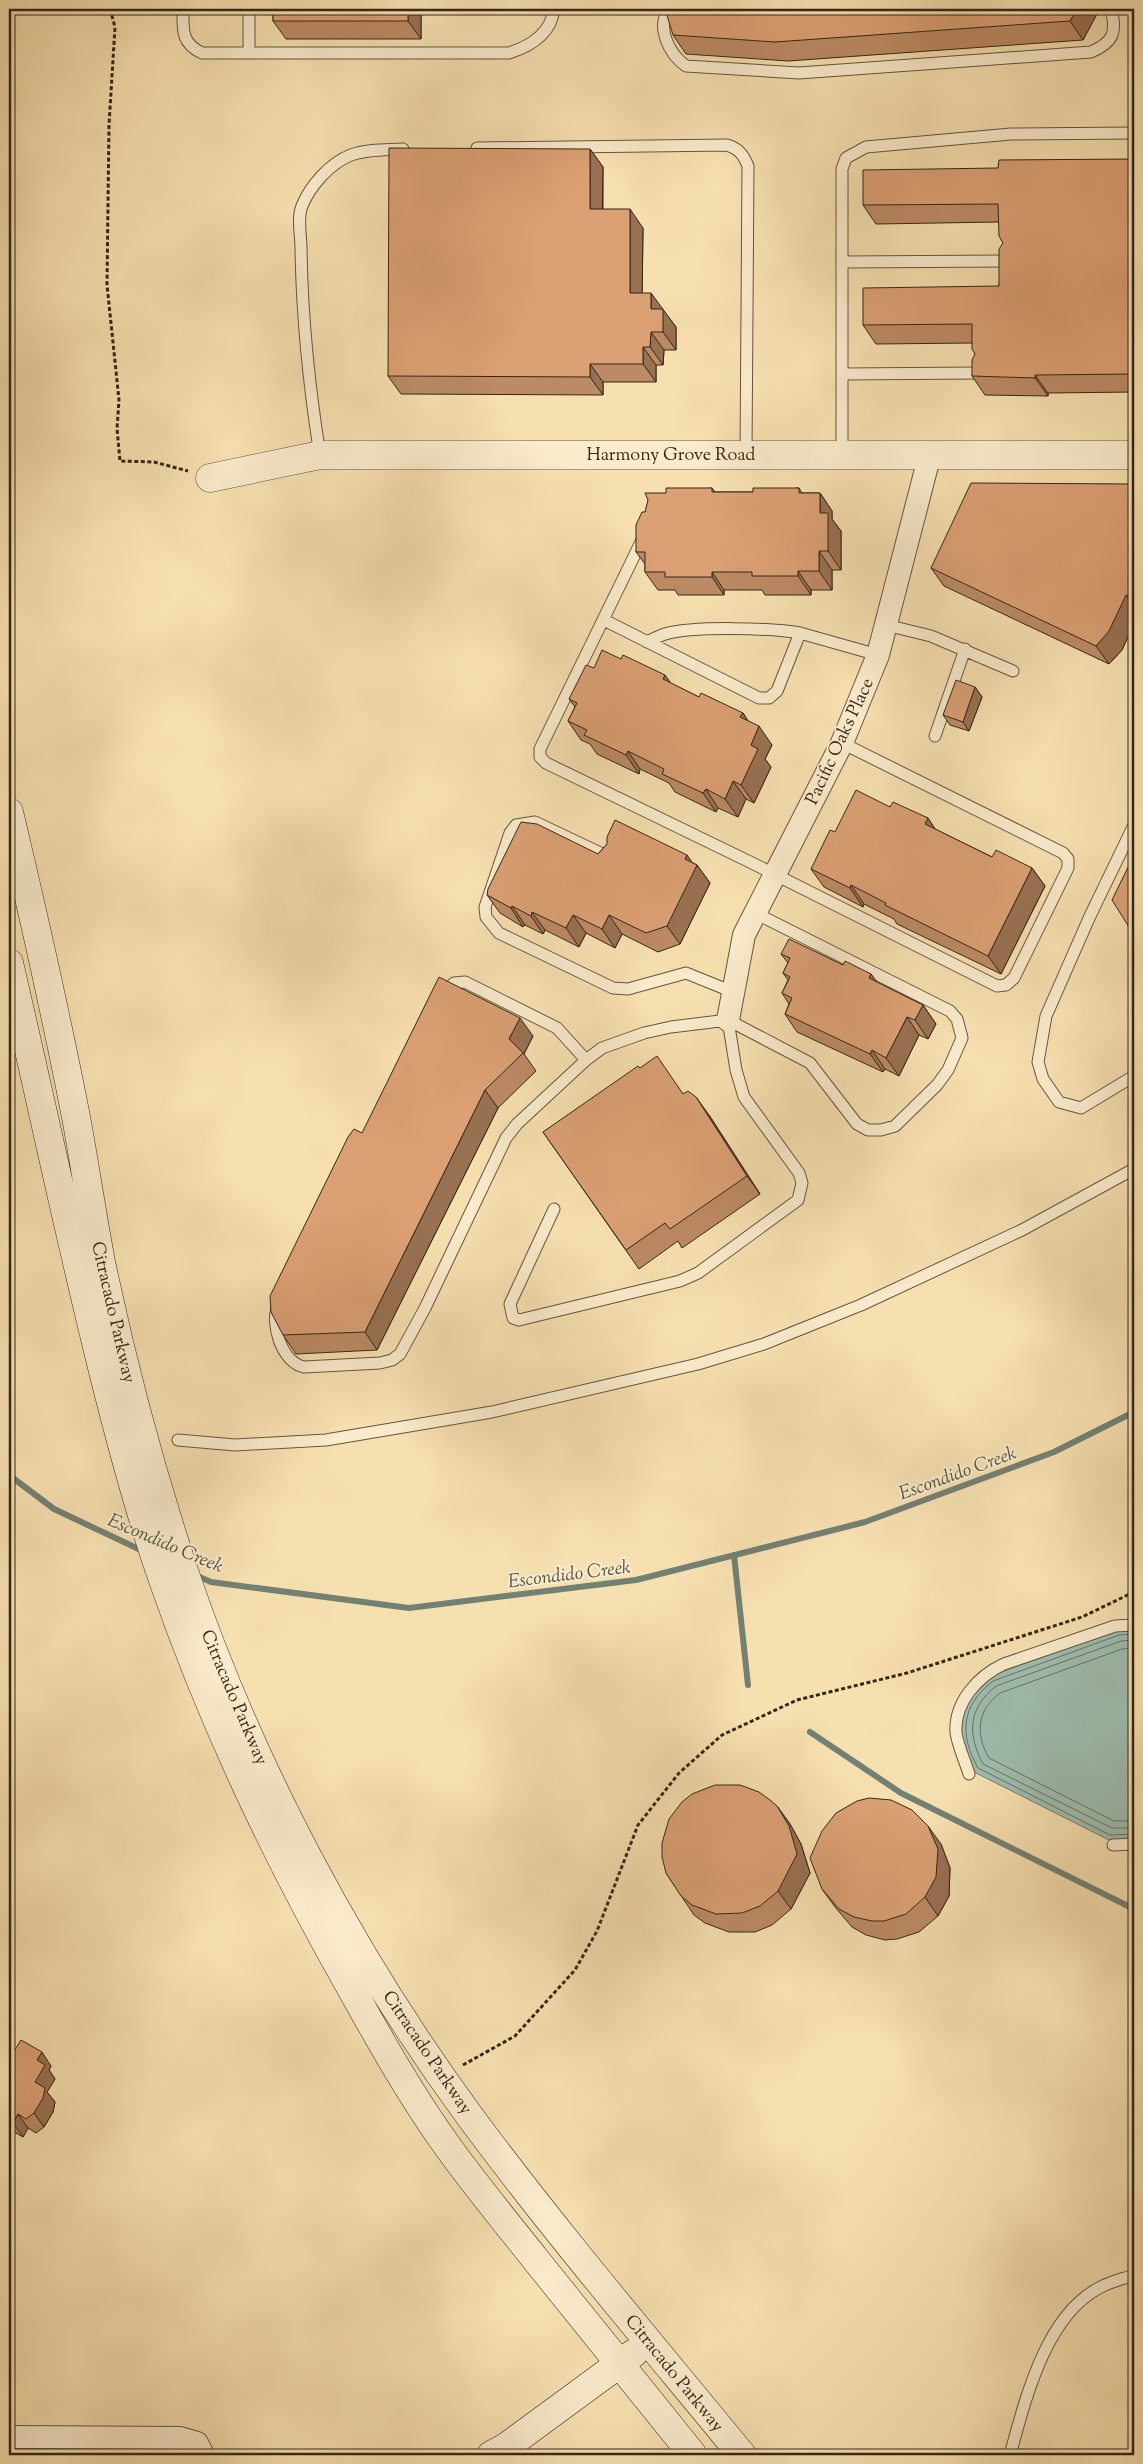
<svg xmlns="http://www.w3.org/2000/svg" width="1143" height="2464" font-family="'Sorts Mill Goudy',serif">
	<style>
		.water { fill: #9ebdb0; stroke: #738174 }
		.lines { fill: none; stroke-linecap: round; stroke-linejoin: round }
		.shore { stroke: #687265; stroke-width: 1 }
		.stream { stroke: #738174; stroke-width: 6 }
		.service-casing { stroke: #635540; stroke-width: 13 }
		.minor-casing { stroke: #635540; stroke-width: 24 }
		.tertiary-casing { stroke: #635540; stroke-width: 29 }
		.secondary-casing { stroke: #32271a; stroke-width: 29 }
		.path { stroke: #32271a; stroke-width: 3; stroke-dasharray: 4 2.5; stroke-linecap: butt }
		.service { stroke: #faebcc; stroke-width: 11 }
		.minor { stroke: #faebcc; stroke-width: 22 }
		.tertiary { stroke: #faebcc; stroke-width: 28 }
		.secondary { stroke: #faebcc; stroke-width: 28 }
		.wall { fill: #bc8a64; stroke: #32271a }
		.shaded-wall { fill: #997051; stroke: #32271a }
		.building { fill: #dba074; stroke: #32271a }
		.labels { text-anchor: middle; stroke-width: 4; stroke-linejoin: round; paint-order: stroke }
		.street-label { font-size: 18px; fill: #32271a; stroke: #faebcc }
		.water-label { font-size: 19px; font-style: italic; fill: #525447; stroke: #faebcc }
	</style>
	<rect width="100%" height="100%" fill="#f7e0b0"/>
	<filter id="stains"><feTurbulence type="fractalNoise" baseFrequency=".004" numOctaves="4"/><feColorMatrix values="0 0 0 0 .2 0 0 0 0 .09 0 0 0 0 .02 0 0 0 .5 -.17"/></filter>
	<radialGradient id="worn" r=".72"><stop offset=".6" stop-color="#630" stop-opacity="0"/><stop offset="1" stop-color="#630" stop-opacity=".3"/></radialGradient>
	<path class="water" d="M1134,1629v210l-25,1 -135,-68 -14,-34v-12l4,-18 10,-18 16,-14 129,-46z"/>
	<g class="lines">
		<path class="shore" d="M1134,1634l-15,1 -126,46c-32,25 -34,53 -15,87l132,67 24,-1
			M1134,1640l-13,1 -125,45c-28,23 -29,47 -13,78l129,64h22
			M1134,1648l-12,1 -122,44c-23,17 -25,41 -11,65l125,63h20"/>
		<path class="stream" d="M9,1475l45,34 91,43
			M734,1555l14,130
			M195,1575l16,7 198,26 227,-28 229,-58 189,-70 80,-40
			M810,1732l91,61 233,116"/>
		<g class="service-casing">
			<path id="service" d="M183,9c0,21 -2,34 19,44h307c22,-7 42,-19 45,-44
				M670,9c-15,17 -1,45 16,57l113,7 292,-21c23,-10 26,-20 20,-43
				M249,53v-44
				M477,148l250,-3c12,4 16,9 21,21l-2,288
				M842,262l166,-1
				M842,374l138,-1
				M842,454v-285l4,-11 20,-11 145,-13 123,-1
				M320,455c-11,-69 -18,-138 -19,-207 0,-12 -4,-31 1,-42 8,-20 28,-43 49,-51 16,-6 35,-5 52,-6
				M642,540l-102,209v8l6,6 204,99 247,124 9,-1 8,-7 54,-110v-9l-5,-6 -221,-110
				M604,620l155,78h10l8,-7 23,-58 78,22
				M886,625l45,11 82,35
				M647,642c6,-3 12,-6 18,-8 27,-8 107,-6 135,-1
				M935,736l30,-87
				M1134,825l-44,91 -44,100 -8,46 5,17 16,23 22,6 53,-32
				M613,859l-78,-37 -19,3 -6,8 -25,74 1,10 13,16 114,55 15,1 58,-16 47,19
				M443,993l11,-10 11,-1 92,46 29,32 16,-12 42,-15 27,-6 57,-7 82,43 47,61 11,6h13l14,-4 42,-41 11,-15 14,-32 -5,-19 -7,-8 -195,-98
				M554,1209l-44,95 3,14 6,2 161,-39 18,-8 100,-73 4,-17 -3,-10 -55,-76 -8,-27 -8,-50
				M278,1305c-8,20 4,57 26,62l76,-4 12,-3 8,-6 25,-46 81,-170 11,-14 69,-64
				M178,1440l57,5 91,-5 166,-28 206,-48 66,-20 97,-39 161,-75 112,-61
				M969,1774c-4,-13 -11,-28 -13,-41 -2,-31 22,-57 48,-69l111,-38 19,-1
				M1113,1845l21,-1
				M1010,2455c15,-54 35,-139 89,-167 10,-6 24,-9 35,-13"/>
		</g>
		<g class="minor-casing">
			<path id="minor" d="M728,1020l16,-85 98,-192 36,-88 52,-201
				M9,2437l171,1 17,5 6,12"/>
		</g>
		<g class="tertiary-casing">
			<path id="tertiary" d="M210,478l110,-23h814"/>
		</g>
		<g class="secondary-casing">
			<path id="secondary" d="M9,812c24,101 47,203 67,305 9,49 16,97 25,145 22,105 50,210 84,312 65,191 166,381 286,544 86,116 180,226 271,337
				M9,963c31,133 59,267 92,400 18,73 37,146 62,217 49,142 115,280 189,410 30,54 60,107 96,157 28,39 58,75 88,113 52,65 104,130 157,195
				M491,2455l15,-8 128,-94"/>
		</g>
		<path class="path" d="M110,9l5,18 -6,98 -2,160 12,115 -2,29 3,32 34,1 34,9
			M463,2065l52,-29 60,-66 22,-39 41,-106 41,-52 43,-38 75,-35 110,-27 175,-56 52,-25"/>
		<use href="#service" class="service"/>
		<use href="#minor" class="minor"/>
		<use href="#tertiary" class="tertiary"/>
		<use href="#secondary" class="secondary"/>
	</g>
	<path class="wall" d="M273,9h235v4h-87v26h-135l-13,-18z
		M1097,14l-14,26 -295,21 -102,-7 -13,-19z
		M590,149l13,18v42l40,19 -1,65 20,16 14,18v23h-12l-1,15h-7v17h-53v13l-202,-1 -13,-18z
		M1134,159v233l-86,1v3l-63,-1 -13,-19 3,-22 -3,-11 -96,1 -13,-19 136,-39 4,-43 -4,-21 -123,2 -13,-19 135,-37z
		M1134,484v139l-12,27 -13,14 -165,-78 -13,-18z
		M712,488l3,4h38l46,-4 3,5h18l12,18v8l9,12v39h-9v20h-21v5h-46l-3,-5h-38v5h-46l-3,-5h-17l-13,-18v-8l-9,-12 9,-40 21,-19z
		M594,668l76,15 29,14 44,16 5,8 24,24 -7,14 6,8 -17,36 -8,-4 -8,18 -20,-9 -2,4 -41,-20 -6,-9 -29,-14 -1,5 -42,-20 -7,-10 -9,-4 -13,-19 7,-14 -6,-8z
		M975,687l7,10 -13,34 -19,-6 -7,-10z
		M890,807l38,11 7,11 57,28 40,11 13,18 -44,88 -104,-50 -3,-5 -30,-15 -1,3 -39,-20 -13,-18 24,-37z
		M607,844l84,18 6,3 13,18 -30,61 -22,8 -36,-18 -7,14 -29,-15 -7,14 -34,-17 -2,4 -18,-9 -2,2 -23,-14 -13,-18 111,-41z
		M781,954l62,11 28,9 5,8 47,23 13,19 -8,15 -9,-4 -20,41 -14,-7 -2,3 -86,-40 -12,-18 4,-10 -7,-11 6,-13 -5,-7 5,-10z
		M533,1036l-9,18 12,17 -38,37 -121,242 -81,4 -13,-19 79,-202z
		M640,1068l43,26 26,21 51,79 -78,54 -4,-7 -39,28 -96,-137z
		M777,1806l13,18 11,20 9,29 -19,36 -19,16 -17,7h-26l-24,-9 -11,-8 -28,-42z
		M941,1844l9,24 -1,28 -11,20 -19,16 -22,7 -12,1 -19,-5 -14,-8 -17,-20 -13,-18z
		M9,2055l2,1 40,10 -2,4 6,9 -8,13 8,10 -2,10 -9,15 -8,6 -8,-5 -5,9 -14,-8z"/>
	<path class="shaded-wall" d="M408,9h9l4,4v26l-13,-18z
		M1077,9h19l1,5 -14,26 -13,-19z
		M590,149l13,18 -1,61 -12,-19z
		M630,209l13,19 -1,83 -12,-18z
		M651,293l25,34v23l-13,-18 -12,-23z
		M651,332l13,18 -1,15 -13,-18z
		M643,347l13,18v17l-13,-18z
		M590,364l13,18v13l-13,-18z
		M1035,375l13,18v3l-13,-18z
		M820,493l12,18v8l9,12v39l-13,-19 -8,-38z
		M819,551l13,19v20l-13,-19z
		M798,571l13,19v5l-13,-19z
		M712,572l12,18v5l-12,-18z
		M1126,595l8,12v16l-12,27 -13,14 -13,-18z
		M665,675l13,18 -15,-14z
		M975,687l7,10 -13,34 -6,-9z
		M743,713l12,19 -15,-15z
		M759,726l13,19 -7,14 6,8 -17,36 -13,-18 10,-40z
		M628,751l12,18 -1,5 -13,-19z
		M733,781l13,18 -8,18 -13,-18z
		M706,789l12,19 -2,4 -13,-19z
		M928,818l12,19 -15,-13z
		M687,855l9,13 1,-3 13,18 -30,61 -13,-18 18,-67z
		M1032,868l13,18 -44,88 -13,-18z
		M851,885l13,19 -1,3 -13,-19z
		M512,906l13,19 -2,2 -12,-19z
		M532,912l13,18 -2,4 -12,-18z
		M573,915l13,18 -7,14 -13,-19z
		M609,915l13,19 -7,14 -13,-19z
		M871,974l13,18 -15,-14z
		M923,1005l13,19 -8,15 -13,-19z
		M907,1017l12,18 -20,41 -13,-18z
		M520,1018l13,18 -9,18 -15,-15z
		M872,1050l13,19 -2,3 -13,-18z
		M485,1090l13,18 -121,242 -12,-18z
		M696,1097l13,18 51,79 -13,-18z
		M777,1806l13,18 11,20 9,29 -19,36 -13,-18z
		M928,1826l13,18 9,24 -1,28 -11,20 -13,-19z
		M42,2052l9,14 -2,4 6,9 -8,13 8,10 -2,10 -9,15 -10,-14 1,-31 2,-22z
		M18,2114l10,14 -5,9 -10,-14z"/>
	<path class="building" d="M273,9h135v12h-135z
		M665,9h412l-7,12 -295,21 -102,-7z
		M389,148l201,1v60h40v84h21v16h12v23h-12l-1,15h-7v17h-53v13l-202,-1z
		M1134,159v215l-99,1v3l-63,-2v-16l3,-6 -3,-5v-25l-109,1v-37l136,-2v-37l4,-6 -4,-7 -1,-32 -135,1v-35l135,-2 1,-8z
		M971,483l163,1v115l-8,-4 -17,36 -13,15 -165,-78z
		M666,488h46v4h41v-4h46v5h21v20h8v38h-9v20h-21v5h-46v-4h-40v5h-47v-5h-20v-20h-9v-27l6,-13h3l3,-12 -3,-7h21z
		M602,650l19,9 2,-4 42,20 -2,4 36,18 2,-4 42,20 -3,4 19,9 -8,19 7,4 -17,36 -8,-4 -8,18 -19,-10 -3,4 -41,-19 2,-5 -36,-18 -2,4 -42,-20 3,-5 -19,-9 9,-18 -8,-4 17,-34 8,3z
		M956,680l19,7 -12,35 -20,-7z
		M856,790l34,17 3,-5 35,16 -3,6 67,33 4,-7 36,18 -44,88 -103,-51 1,-2 -35,-18 -1,3 -39,-19 19,-39 5,2z
		M615,820l72,35 -2,4 12,6 -30,61 -21,7 -37,-18 -7,14 -29,-14 -7,13 -34,-16 -1,4 -19,-10 -1,2 -24,-13 1,-6 33,-67 16,2 61,30 9,-10v-7z
		M1134,855v80l-22,-35z
		M789,939l54,26 2,-4 26,13 -2,4 54,27 -8,15 -8,-3 -21,41 -14,-8 -2,4 -85,-40 7,-16 -10,-5 8,-16 -7,-4 7,-15 -9,-4z
		M439,977l81,41 -11,21 14,14 -38,37 -120,242 -82,3 -12,-23 -1,-16 78,-159 6,-8 8,4z
		M657,1056l26,38 5,-3 8,6 51,79 -77,53 -5,-6 -39,27 -83,-118 95,-66 2,2z
		M715,1785h25l19,7 11,8 7,6 12,20 8,28 -19,37 -18,15 -18,7 -26,1 -24,-9 -11,-9 -15,-23 -4,-16v-14l7,-24 13,-17 10,-8z
		M869,1798l22,2 21,10 16,16 10,23 -2,28 -11,20 -19,17 -22,7h-12l-18,-4 -15,-8 -17,-20 -12,-31 12,-27 14,-18 21,-12z
		M21,2040l21,12 -5,8 8,5 -10,17 10,6 -2,10 -9,15 -8,6 -8,-5 -5,9 -4,-2v-66l2,1z"/>
	<g class="labels">
		<g class="street-label">
			<text x="671" y="460">Harmony Grove Road</text>
			<text transform="translate(839 741) rotate(-65)" y="6">Pacific Oaks Place</text>
			<text transform="translate(114 1312) rotate(77)" y="6">Citracado Parkway</text>
			<text transform="translate(235 1697) rotate(67)" y="6">Citracado Parkway</text>
			<text transform="translate(428 2052) rotate(56)" y="6">Citracado Parkway</text>
			<text transform="translate(675 2373) rotate(51)" y="6">Citracado Parkway</text>
		</g>
		<g class="water-label">
			<text transform="translate(957 1472) rotate(-20)" y="7">Escondido Creek</text>
			<text transform="translate(166 1542) rotate(23)" y="7">Escondido Creek</text>
			<text transform="translate(569 1573) rotate(-7)" y="7">Escondido Creek</text>
		</g>
	</g>
	<rect width="1143" height="2464" fill="none" stroke="#f7e0b0" stroke-width="30"/>
	<rect x="10" y="10" width="1123" height="2444" fill="none" stroke="#32271a" stroke-width="2.5"/>
	<rect x="15" y="15" width="1113" height="2434" fill="none" stroke="#32271a"/>
	<rect width="100%" height="100%" filter="url(#stains)"/>
	<rect width="100%" height="100%" fill="url(#worn)"/>
</svg>
